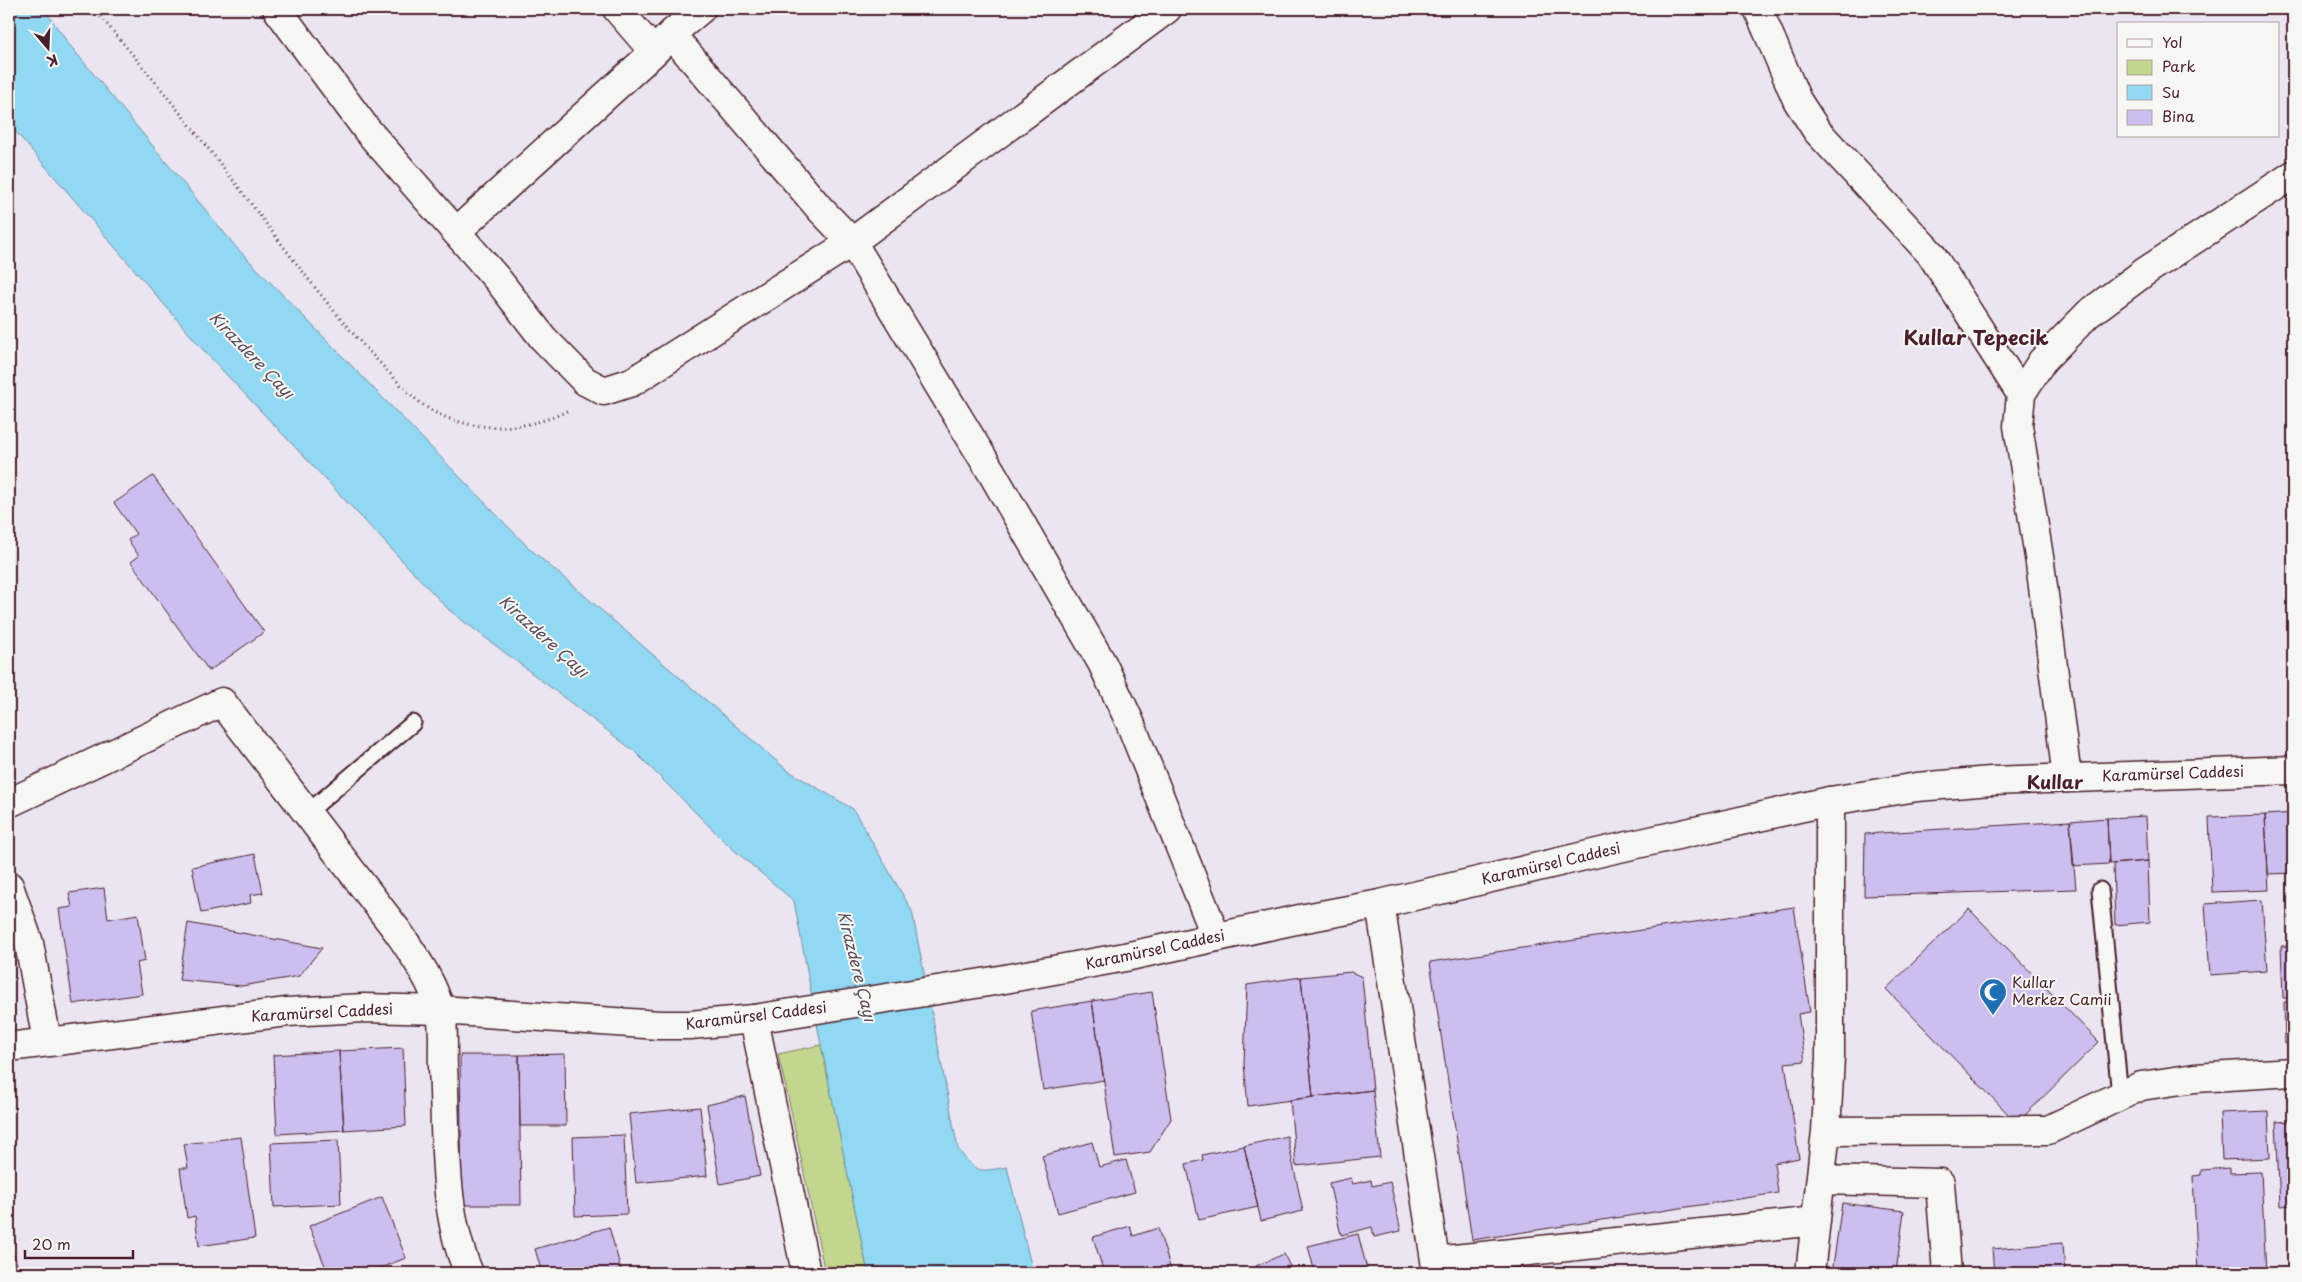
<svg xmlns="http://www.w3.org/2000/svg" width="2302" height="1282" font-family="'Playpen Sans',sans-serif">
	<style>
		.green { fill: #c2d78d; stroke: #867b5c }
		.water { fill: #91d8f3; stroke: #758ea3 }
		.building { fill: #cdbef0; stroke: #4a1f2b }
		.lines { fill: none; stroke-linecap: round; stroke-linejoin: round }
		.service-casing { stroke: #4a1f2b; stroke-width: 19 }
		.minor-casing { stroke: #4a1f2b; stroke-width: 31 }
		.secondary-casing { stroke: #4a1f2b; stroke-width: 31 }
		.path { stroke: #4a1f2b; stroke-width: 3; stroke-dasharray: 1 4; stroke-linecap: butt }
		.service { stroke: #f6f6f2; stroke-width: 15 }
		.minor { stroke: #f6f6f2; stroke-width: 28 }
		.secondary { stroke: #f6f6f2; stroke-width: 28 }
		.labels { text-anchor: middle; stroke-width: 4; stroke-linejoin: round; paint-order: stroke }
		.street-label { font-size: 15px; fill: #4a1f2b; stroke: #f6f6f2 }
		.poi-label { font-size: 15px; fill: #4a1f2b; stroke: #f6f6f2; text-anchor: start }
		.water-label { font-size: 16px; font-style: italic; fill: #5c4d5d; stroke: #f6f6f2 }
		.quarter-label { font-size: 18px; font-weight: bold; fill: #4a1f2b; stroke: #f6f6f2 }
		.district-label { font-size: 20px; font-weight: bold; fill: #4a1f2b; stroke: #f6f6f2 }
	</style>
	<rect width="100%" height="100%" fill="#eae5f1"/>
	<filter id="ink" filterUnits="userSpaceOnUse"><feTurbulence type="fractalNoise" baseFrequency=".02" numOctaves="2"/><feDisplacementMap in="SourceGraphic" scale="10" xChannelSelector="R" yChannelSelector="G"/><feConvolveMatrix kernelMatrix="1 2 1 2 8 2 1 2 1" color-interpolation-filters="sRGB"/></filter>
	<g filter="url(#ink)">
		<path class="green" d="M821,1045l47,228h-43l-36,-172 -11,-47z"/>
		<path class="water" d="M9,9h35l24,34 168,204 292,300 259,223 66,39 59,102 46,238c19,25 19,23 49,18l26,106h-165l-47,-228 -27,-144 -66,-56 -94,-94 -185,-141 -244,-258 -196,-228z"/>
		<path class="building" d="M153,476l111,156 -55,39 -78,-109 8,-6 -11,-16 8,-6 -22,-31z
			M2293,813v60l-25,1 -3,-59z
			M2265,815l4,75 -57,2 -3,-75z
			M2146,816l2,45 -39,3 -2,-46z
			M2107,818l2,46 -36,2 -3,-45z
			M2070,821l6,68 -212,7 1,-62z
			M255,854l8,39 -13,2 1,8 -50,10 -9,-46z
			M2148,861l2,61 -35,3 -2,-61z
			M104,888l4,31 30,-5 7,47 -8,2 5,31 -69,10 -14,-95 13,-2 -3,-14z
			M2262,900l5,71 -57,4 -5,-71z
			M1794,907l16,105 -12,2 7,47 -20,2 14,95 -25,5 4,30 -306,47 -42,-278z
			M1969,909l130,133 -82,81 -131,-134z
			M188,923l134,25 -23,28 -57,10 -63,-6z
			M2281,946h12v52h-10z
			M1351,972l11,5 11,113 -60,7 -12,-120z
			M1301,977l12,120 -65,9 -4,-42 3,-79z
			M1152,992l19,127 -21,33 -35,5 -23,-156z
			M1092,1001l12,79 -61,10 -12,-79z
			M2284,1002h9v41l-8,1z
			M403,1048l3,78 -62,4 -5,-79z
			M339,1051l5,79 -67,4 -4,-79z
			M565,1054l1,72h-46l-1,-71z
			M460,1055h59l2,150h-59z
			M1373,1090l7,67 -84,9 -6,-66z
			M745,1096l15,80 -40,8 -13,-79z
			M700,1107l7,69 -71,7 -7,-69z
			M2268,1111l2,47 -48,2 -2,-47z
			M2293,1121v84l-13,1 -4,-84z
			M624,1135l3,79 -52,2 -2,-79z
			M1287,1136l16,75 -42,10 -17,-75z
			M241,1137l14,101 -56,8 -4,-30 -8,2 -7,-50h8l-4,-24z
			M338,1140l3,64 -67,3 -3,-64z
			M1092,1142l7,25 27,-7 9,32 -77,21 -16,-57z
			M1244,1146l14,61 -59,13 -13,-56 17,-4 -1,-5z
			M2230,1168v5l31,-1 5,101h-68l-5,-97 8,-1v-5z
			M1351,1178l2,6 18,-4 1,6 18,-4 11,49 -27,6 -2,-10 -31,8 -12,-52z
			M382,1197l24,61 -39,15h-39l-19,-47z
			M1842,1203l62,8 -8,62h-64z
			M1130,1226l3,10 25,-8 14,45h-68l-11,-36z
			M609,1227l13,46h-80l-7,-24z
			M1358,1234l10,39h-53l-7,-27z
			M2063,1243l2,30h-71l-2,-24z
			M13,1252l7,21h-11v-20z
			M1284,1254l9,19h-34l-3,-7z"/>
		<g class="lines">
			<g class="service-casing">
				<path id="service" d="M307,813l106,-90
					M2100,890l20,206"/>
			</g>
			<g class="minor-casing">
				<path id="minor" d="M277,9l90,121 131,150 45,58 42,43 19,10 28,-9 220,-140 315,-233
					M617,9l37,43 17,-18 150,176 31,32 140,231 110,190 27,57 87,217
					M1758,9l39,91 20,31 114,123 90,140
					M671,34l30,-25
					M456,232l198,-180
					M2067,778l-27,-215 -22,-137 3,-32 21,-33 46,-47 58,-43 147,-96
					M9,803l213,-101 177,231c16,24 34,49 41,77 5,17 2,39 3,57 4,68 -2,143 26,206
					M9,886l20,57 18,98
					M1380,904l57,369
					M754,1019l52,254
					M1826,1131l222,-1 93,-44 54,-8 98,-6
					M1821,1180l119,3 7,90
					M1435,1261l381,-40
					M1810,1273l16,-142 4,-73v-257"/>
			</g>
			<g class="secondary-casing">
				<path id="secondary" d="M9,1047l278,-35 77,-4 77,2 218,15h31l64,-6 234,-37 137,-25 175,-38 80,-15 230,-54 220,-49 87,-14 74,-6 302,-11"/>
			</g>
			<path class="path" d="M94,9c50,58 98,118 145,179 46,60 90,122 142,176 19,20 38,43 64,53 38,16 88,12 124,-7"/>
			<use href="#service" class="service"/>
			<use href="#minor" class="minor"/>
			<use href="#secondary" class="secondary"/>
		</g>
	</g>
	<defs>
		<g id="mosque-pin" transform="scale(1.4375)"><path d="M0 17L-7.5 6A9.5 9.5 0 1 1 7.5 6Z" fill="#1f6fb2" stroke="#f6f6f2"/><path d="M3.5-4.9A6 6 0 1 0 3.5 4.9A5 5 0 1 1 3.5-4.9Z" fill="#fff"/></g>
	</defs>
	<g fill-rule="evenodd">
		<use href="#mosque-pin" x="1993" y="992"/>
	</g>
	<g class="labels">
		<g class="street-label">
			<text transform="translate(2173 774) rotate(-2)" y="5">Karamürsel Caddesi</text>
			<text transform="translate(1551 864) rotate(-13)" y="5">Karamürsel Caddesi</text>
			<text transform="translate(1155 950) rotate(-12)" y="5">Karamürsel Caddesi</text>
			<text transform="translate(322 1013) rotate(-3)" y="5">Karamürsel Caddesi</text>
			<text transform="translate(756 1016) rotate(-7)" y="5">Karamürsel Caddesi</text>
		</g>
		<g class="poi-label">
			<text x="2012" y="988">Kullar<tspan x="2012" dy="17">Merkez Camii</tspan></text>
		</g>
		<g class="water-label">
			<text transform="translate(252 355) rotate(46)" y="6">Kirazdere Çayı</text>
			<text transform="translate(544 636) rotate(42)" y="6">Kirazdere Çayı</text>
			<text transform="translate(857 966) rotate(76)" y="6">Kirazdere Çayı</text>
		</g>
		<g class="quarter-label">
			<text x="2055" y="789">Kullar</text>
		</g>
		<g class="district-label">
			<text x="1976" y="345">Kullar Tepecik</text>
		</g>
	</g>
	<rect width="2302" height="1282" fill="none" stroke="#f6f6f2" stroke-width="30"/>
	<rect x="15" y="15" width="2272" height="1252" fill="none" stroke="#4a1f2b" stroke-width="2" filter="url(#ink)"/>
	<rect x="2117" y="22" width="162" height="115" fill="#f6f6f2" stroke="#b1a0a2"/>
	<rect x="2127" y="39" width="25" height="8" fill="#f6f6f2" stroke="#b1a0a2"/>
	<text x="2162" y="48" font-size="15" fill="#4a1f2b">Yol</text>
	<rect x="2127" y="60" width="25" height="15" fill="#c2d78d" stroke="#b1a0a2"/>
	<text x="2162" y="72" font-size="15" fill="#4a1f2b">Park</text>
	<rect x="2127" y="85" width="25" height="15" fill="#91d8f3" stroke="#b1a0a2"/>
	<text x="2162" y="98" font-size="15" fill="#4a1f2b">Su</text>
	<rect x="2127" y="110" width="25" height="15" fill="#cdbef0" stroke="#b1a0a2"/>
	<text x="2162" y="122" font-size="15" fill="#4a1f2b">Bina</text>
	<g transform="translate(48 48) rotate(161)" stroke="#f6f6f2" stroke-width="4" paint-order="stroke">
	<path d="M0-4L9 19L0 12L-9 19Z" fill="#4a1f2b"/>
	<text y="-8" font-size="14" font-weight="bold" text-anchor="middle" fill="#4a1f2b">K</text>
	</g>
	<path d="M25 1250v8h108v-8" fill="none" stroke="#4a1f2b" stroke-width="2.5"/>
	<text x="32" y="1250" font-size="15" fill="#4a1f2b" stroke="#f6f6f2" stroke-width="4" paint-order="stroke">20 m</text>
</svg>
